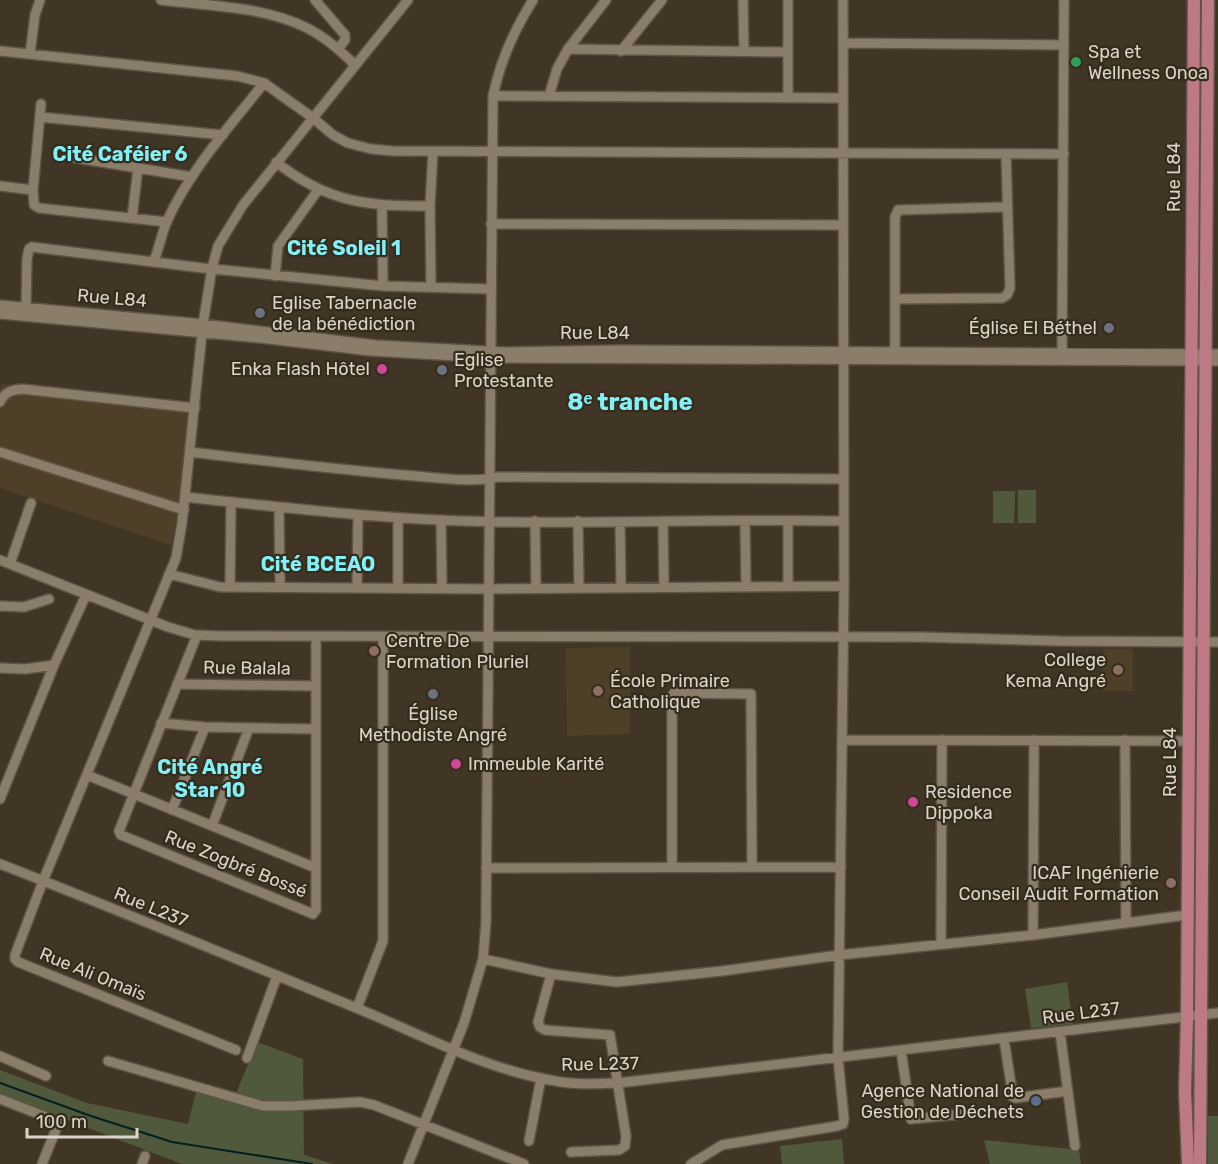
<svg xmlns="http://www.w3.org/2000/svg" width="1218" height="1164" font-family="Rubik,sans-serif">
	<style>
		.built { fill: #4e3f28 }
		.green { fill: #50593c }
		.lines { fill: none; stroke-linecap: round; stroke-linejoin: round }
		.stream { stroke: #022024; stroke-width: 2 }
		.minor-casing { stroke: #5d5446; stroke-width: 12 }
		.major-casing { stroke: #5d5446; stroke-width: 15 }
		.minor { stroke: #8a7e6b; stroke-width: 9 }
		.major { stroke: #be7a84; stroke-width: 12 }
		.leisure-dot { fill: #2e9e5b; stroke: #362c1b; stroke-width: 2 }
		.worship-dot { fill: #6b7280; stroke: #362c1b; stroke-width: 2 }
		.hotel-dot { fill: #d1479c; stroke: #362c1b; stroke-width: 2 }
		.education-dot { fill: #8d6e63; stroke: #362c1b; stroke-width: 2 }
		.service-dot { fill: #5c6f8a; stroke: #362c1b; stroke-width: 2 }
		.labels { text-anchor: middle; stroke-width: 4.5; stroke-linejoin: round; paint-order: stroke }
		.poi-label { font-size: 18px; fill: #dbd4ca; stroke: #362c1b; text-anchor: start }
		.street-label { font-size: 18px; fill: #dbd4ca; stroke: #362c1b }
		.neighbourhood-label { font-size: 20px; font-weight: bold; fill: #83eff7; stroke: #362c1b }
		.district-label { font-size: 24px; font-weight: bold; fill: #83eff7; stroke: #362c1b }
	</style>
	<rect width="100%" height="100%" fill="#413625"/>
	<path class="built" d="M2,384l188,18 -11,104 -8,39 -171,-57v-99z
		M630,647v87l-63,2 -1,-88z
		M1103,649h30v42h-30z"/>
	<path class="green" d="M1018,490h18v33h-18z
		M993,491h22l-1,32h-21z
		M1067,982l6,42 -42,4 -6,-39z
		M257,1042l46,17 1,96 29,9h-151l-182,-70v-24l87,33 101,21 8,-32 37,9z
		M1208,1116h10v48h-10z
		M842,1139l2,25h-62l-2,-18z
		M984,1140l95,10 2,14h-91z"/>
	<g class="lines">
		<path class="stream" d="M0,1083l91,33 81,26 140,22"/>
		<g class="minor-casing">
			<path id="minor" d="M161,0c48,6 102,6 146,28 18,9 34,23 48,37
				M315,0l30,35v5l-7,9
				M743,0l1,51
				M844,43l220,2
				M568,49l220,3
				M0,51l237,25 27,7 49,35 20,17 15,8 23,6 22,2 671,3
				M621,51l41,-51
				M30,54l5,-39 5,-15
				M493,96l350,2
				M549,96l8,-27 11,-20 38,-49
				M788,98v-98
				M40,117l183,18
				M70,157l68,11 -6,50
				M276,162c52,41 91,44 154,44
				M138,168l54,9
				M0,186l33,4 1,15 5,3 128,14
				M33,190l8,-86
				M382,206l1,80
				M491,224l352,1
				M154,261c5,-13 8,-28 13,-40 23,-51 63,-95 97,-138
				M275,276l3,-30 40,-56
				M431,287l-1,-81 3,-54
				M896,299l106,-1 5,-3 3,-7 -4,-134
				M0,305l203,19 173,21 129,7 115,-2 598,4
				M26,308l1,-49 2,-10 3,-2 171,21 180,18 107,3
				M0,314l260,24 111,13 119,7 728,3
				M895,357v-140l3,-7 108,-3
				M1062,358l2,-358
				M0,402c5,-10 11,-12 22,-13l173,19
				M0,452l184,58
				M190,452c75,9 150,18 225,24 26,2 57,7 83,1l345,2
				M185,497c85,9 169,19 254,23 135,6 270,-2 404,1
				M279,507l1,80
				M441,520l1,68
				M535,521l1,67
				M578,521l1,67
				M745,521l1,65
				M788,521v65
				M620,522l1,65
				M663,522l1,65
				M0,560l168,67 27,8 25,1 699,1 140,4 159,1
				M10,564l21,-61
				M169,574l51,13 268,2 356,-3
				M230,587l1,-85
				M357,588l1,-73
				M398,588v-70
				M0,606l24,1 25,-8
				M197,635l-78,196 2,4 192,79 3,-4v-273
				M0,668l25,1 29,-4
				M177,684l139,2
				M161,723l44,4 111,2
				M842,740l346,1
				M1125,740l1,182
				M87,775l229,93
				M0,799l54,-134 32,-70
				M172,810l33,-83
				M212,826l37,-98
				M0,864c119,46 236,95 354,143 64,26 128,61 196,73 23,5 45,4 68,3l600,-70
				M672,867v-171l2,-3 77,1 1,173
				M486,868l355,-1
				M1033,935l1,-195
				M941,944l1,-204
				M483,959l68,15 66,8 105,-11 117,-16 194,-20 154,-20
				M551,974l-13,48 2,5 5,3 65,5 16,101 -1,10 -6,4 -48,2
				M357,1008l26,-67v-303
				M1060,1032l15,114
				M1004,1039l9,58 2,1 53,-7
				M236,1050l-218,-88 -3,-3v-4l28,-74 133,-323 6,-35 21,-199 9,-56 6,-22 25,-41 165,-205
				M901,1050l10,69 52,-5
				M0,1056l46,20
				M247,1058l30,-82
				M108,1061l155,45h27l70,-4 14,3 150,59
				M0,1099l59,23 -17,42
				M529,1141l12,-63
				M142,1164l3,-8
				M408,1164l56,-141 19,-64 3,-37 7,-826c7,-34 21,-66 40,-96
				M691,1164l31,-19 115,-19 6,-2 1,-5 -6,-61 6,-472 -1,-586"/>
		</g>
		<g class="major-casing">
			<path id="major" d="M1188,1164l-3,-73 2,-74 7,-1017
				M1200,1164l8,-1164"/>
		</g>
		<use href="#minor" class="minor"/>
		<use href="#major" class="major"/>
	</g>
	<circle class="leisure-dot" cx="1076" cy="62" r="6"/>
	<g class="worship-dot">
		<circle cx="260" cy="313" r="6"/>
		<circle cx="1109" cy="328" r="6"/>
		<circle cx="442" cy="370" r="6"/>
		<circle cx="433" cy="694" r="6"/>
	</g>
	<g class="hotel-dot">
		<circle cx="382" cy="369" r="6"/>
		<circle cx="456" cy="764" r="6"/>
		<circle cx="913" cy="802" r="6"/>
	</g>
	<g class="education-dot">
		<circle cx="374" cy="651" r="6"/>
		<circle cx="1118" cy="670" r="6"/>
		<circle cx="598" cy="691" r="6"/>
		<circle cx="1171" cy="883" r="6"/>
	</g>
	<circle class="service-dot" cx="1036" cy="1101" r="6"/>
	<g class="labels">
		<g class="poi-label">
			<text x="1088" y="58">Spa et<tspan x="1088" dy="21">Wellness Onoa</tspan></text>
			<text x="272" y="309">Eglise Tabernacle<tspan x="272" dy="21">de la bénédiction</tspan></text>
			<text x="1097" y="334" text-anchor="end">Église El Béthel</text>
			<text x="454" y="366">Eglise<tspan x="454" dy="21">Protestante</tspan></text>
			<text x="370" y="375" text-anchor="end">Enka Flash Hôtel</text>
			<text x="386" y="647">Centre De<tspan x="386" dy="21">Formation Pluriel</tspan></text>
			<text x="1106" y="666" text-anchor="end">College<tspan x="1106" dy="21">Kema Angré</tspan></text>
			<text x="610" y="687">École Primaire<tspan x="610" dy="21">Catholique</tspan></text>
			<text x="433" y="720" text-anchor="middle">Église<tspan x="433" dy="21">Methodiste Angré</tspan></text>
			<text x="468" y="770">Immeuble Karité</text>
			<text x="925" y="798">Residence<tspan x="925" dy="21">Dippoka</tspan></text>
			<text x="1159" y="879" text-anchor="end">ICAF Ingénierie<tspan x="1159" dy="21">Conseil Audit Formation</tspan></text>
			<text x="1024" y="1097" text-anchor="end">Agence National de<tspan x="1024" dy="21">Gestion de Déchets</tspan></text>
		</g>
		<g class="street-label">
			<text transform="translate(1174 177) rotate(-90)" y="6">Rue L84</text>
			<text transform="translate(112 298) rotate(5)" y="6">Rue L84</text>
			<text x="595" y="339">Rue L84</text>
			<text transform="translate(247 668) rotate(1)" y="6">Rue Balala</text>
			<text transform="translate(1170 762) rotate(-90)" y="6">Rue L84</text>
			<text transform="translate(236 864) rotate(22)" y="6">Rue Zogbré Bossé</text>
			<text transform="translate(151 907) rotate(22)" y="6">Rue L237</text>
			<text transform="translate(93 974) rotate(22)" y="6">Rue Ali Omaïs</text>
			<text transform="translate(1081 1013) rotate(-7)" y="6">Rue L237</text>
			<text transform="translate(600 1064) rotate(-1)" y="6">Rue L237</text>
		</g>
		<g class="neighbourhood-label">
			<text x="120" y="161">Cité Caféier 6</text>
			<text x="344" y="255">Cité Soleil 1</text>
			<text x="318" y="571">Cité BCEAO</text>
			<text x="210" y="774">Cité Angré<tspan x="210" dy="23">Star 10</tspan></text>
		</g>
		<g class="district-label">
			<text x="630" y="410">8ᵉ tranche</text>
		</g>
	</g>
	<path d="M27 1128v9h110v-9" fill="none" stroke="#dbd4ca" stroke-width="3"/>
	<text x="36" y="1128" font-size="18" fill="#dbd4ca" stroke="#362c1b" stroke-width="4.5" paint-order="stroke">100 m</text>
</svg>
